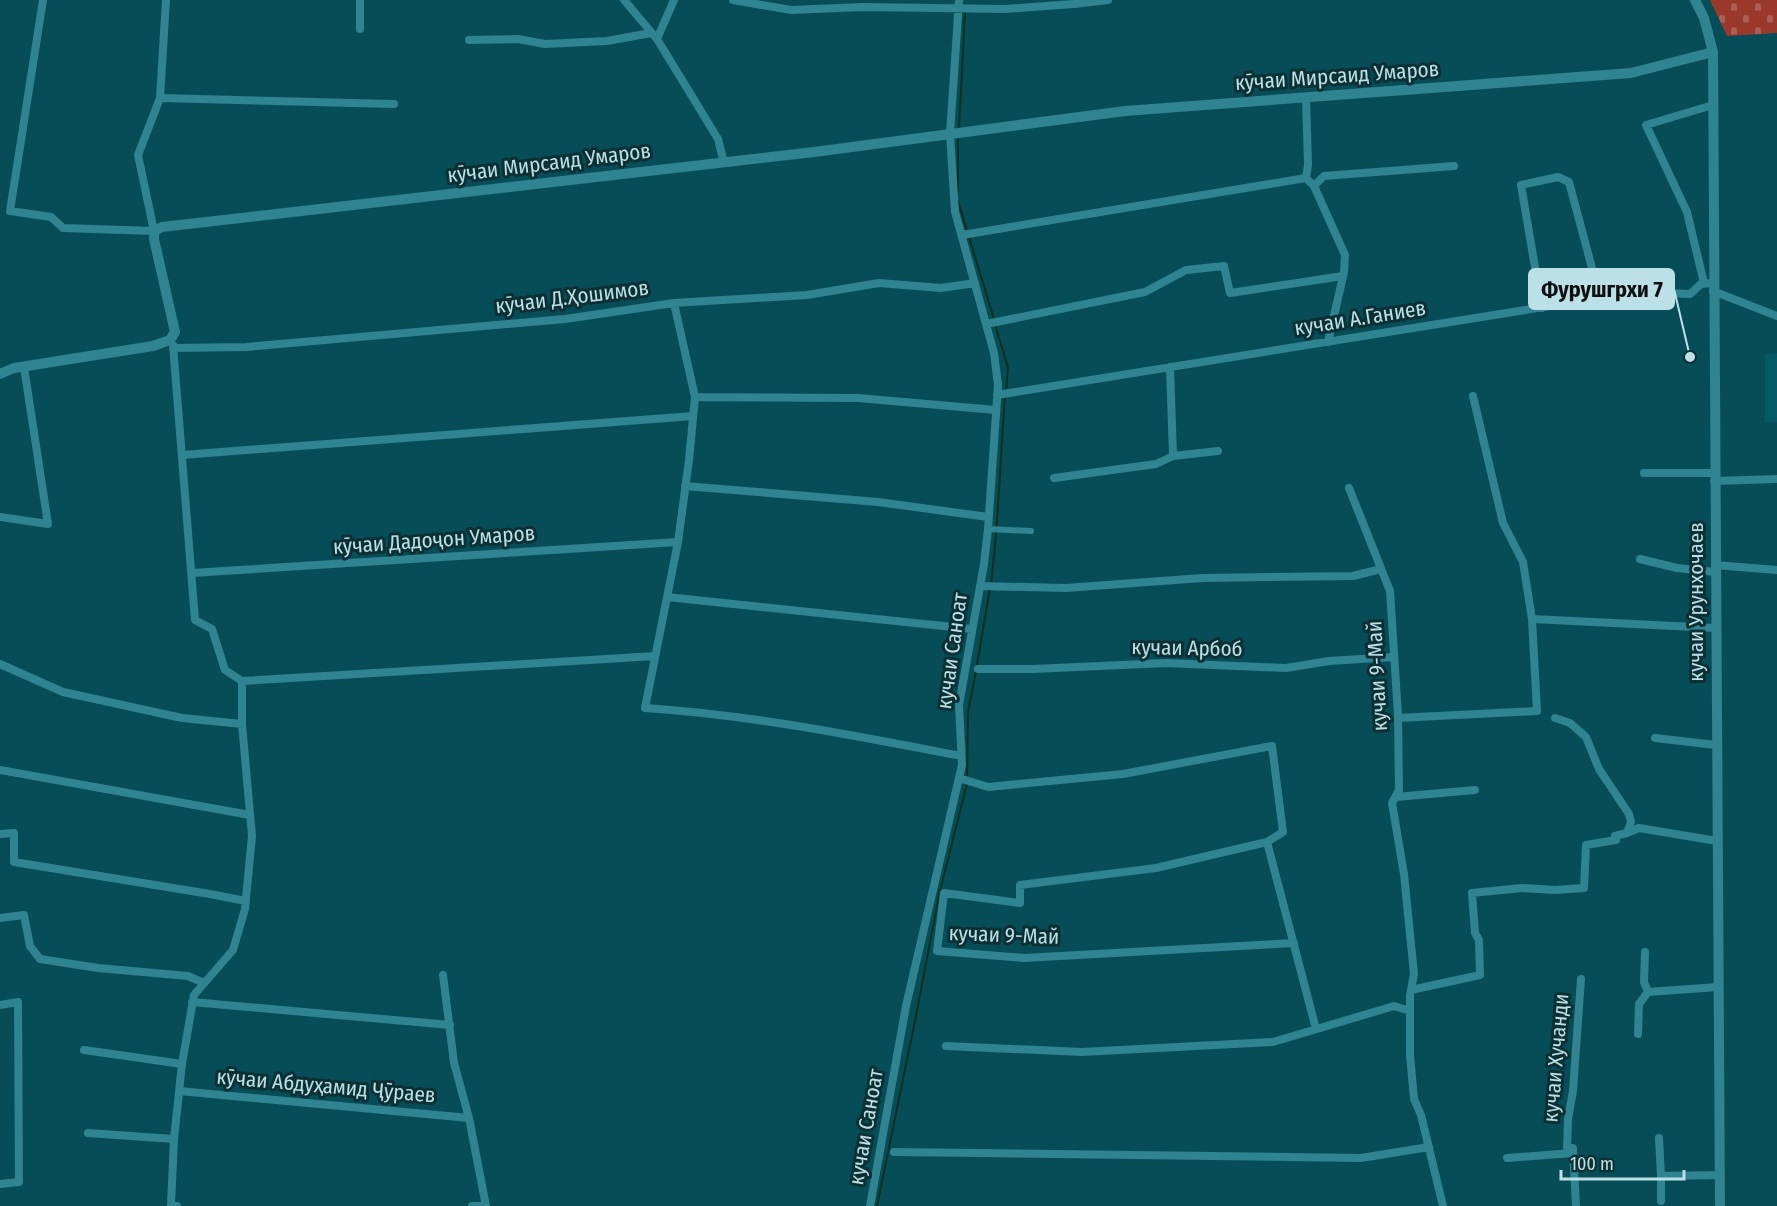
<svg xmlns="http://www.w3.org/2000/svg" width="1777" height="1206" font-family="'Fira Sans Condensed',sans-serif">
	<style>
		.built { fill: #045964 }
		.cemetery { fill: url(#cemetery-stones) }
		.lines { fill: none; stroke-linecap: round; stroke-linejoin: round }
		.stream { stroke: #13311a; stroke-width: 2 }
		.pedestrian { stroke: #308390; stroke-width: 6 }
		.minor { stroke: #308390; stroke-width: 8 }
		.tertiary { stroke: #308390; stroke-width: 10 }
		.labels { text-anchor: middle; stroke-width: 6; stroke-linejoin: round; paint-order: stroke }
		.street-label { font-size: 21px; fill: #bbe0e7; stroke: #0d3035 }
		.leader { fill: none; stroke: #bbe0e7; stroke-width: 2 }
		.callout-dot { fill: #bbe0e7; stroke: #0d3035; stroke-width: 2 }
		.callout { fill: #bbe0e7; stroke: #bbe0e7; stroke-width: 2 }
		.callout-label { font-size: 22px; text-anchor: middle; font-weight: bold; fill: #111 }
	</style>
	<defs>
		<pattern id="cemetery-stones" width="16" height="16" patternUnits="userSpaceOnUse" patternTransform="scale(1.5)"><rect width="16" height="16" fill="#9a382c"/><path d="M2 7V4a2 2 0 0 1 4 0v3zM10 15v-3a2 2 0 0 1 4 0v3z" fill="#aa5e55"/></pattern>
	</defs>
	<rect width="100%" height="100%" fill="#074d57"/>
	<path class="built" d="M1777,353v69l-12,1v-69z"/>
	<path class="cemetery" d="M1710,0h67v33l-50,3z"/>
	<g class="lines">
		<path class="stream" d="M959,129l6,-117
			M958,192v-54
			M958,201l36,118
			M995,324l13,44 -2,24
			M991,583c8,-62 9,-124 14,-186
			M977,665l13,-77
			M967,779l1,-67 8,-41
			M877,1206l40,-195 22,-116 28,-111"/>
		<path class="pedestrian" d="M988,529l43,2"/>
		<path class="minor" d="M43,0l-33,211 41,6 12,11 91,3 -16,-76 22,-57 6,-98
			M624,0l33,39 61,100 6,24
			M733,0l58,10 72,-3 142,2 69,-5 34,-4
			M360,29v-29
			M657,39l17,-39
			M469,40l49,-1 27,5 62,-3 44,-8
			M160,98l234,6
			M1306,98l2,67 -2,13
			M1314,186l10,-10 130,-10
			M962,235l344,-57 8,8 31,69 -1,17 -16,70
			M1704,283l-17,-71 -41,-87 67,-20
			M1713,291l64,25
			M674,303l21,94 -6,63 -11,82 -33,166c107,7 212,28 316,48
			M1542,308l-21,-123 37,-8 11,5 31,116
			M986,324l159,-32 41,-22 38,-4 6,27 113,-17
			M173,345l22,275 17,9 13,41 17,11
			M173,348l73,-1 319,-28 109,-16 133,-8 72,-12 62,5 34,-5
			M1170,367l3,89 45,-5
			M997,395l609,-98 59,-4 25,1 11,-10 12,-1
			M695,397l163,1 138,12
			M182,455l511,-39
			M1644,473h70
			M1054,478l102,-14 17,-8
			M1714,481l63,-2
			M685,486l193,16 110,15
			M1349,488l41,103 8,124 1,75 -7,13 12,71 10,100 -4,21v60l4,44 7,16 22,91
			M0,517l48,7 -24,-157
			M1640,559l37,9 38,4
			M1715,565l62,5
			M192,573l486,-31
			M980,586l86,2 136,-10 151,-2 28,-7
			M667,597l305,32
			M1532,619l183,9
			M0,664l63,28 119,26 60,6
			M978,669h55l133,-6 120,5 43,-7 65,-4
			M242,681l413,-25
			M1398,718l139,-7 -5,-92 -9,-57 -20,-39 -30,-127
			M1555,718l15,5 16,14 13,32 30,45 2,8 -4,11
			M1655,738l61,7
			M0,770l250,45
			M959,778l29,9 135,-13 149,-28 11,86 -16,10 -111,26 -136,17v18l-76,-10 -7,58 87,7 270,-15
			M1396,797l79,-7
			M0,834l14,-1v29l196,32 36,7
			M1267,842l49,187
			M0,918l24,-3 6,31 10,13 58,9 90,8 16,7
			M1645,952l-1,30 4,10 70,-5
			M443,975l11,88 15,55 17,88
			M1411,990l69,-15 -1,-35 -4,-7 -3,-40 50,-5 33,2 29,-2 2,-43 30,-5 -1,-4 12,-3 12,-5 78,13
			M192,1002l258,23
			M0,1005l18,-3 1,180 -19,2
			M1638,1034l1,-30 9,-12
			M946,1046l136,6 191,-10 121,-36 16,5
			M84,1050l98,14
			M179,1091l290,27
			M88,1133l86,6
			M1659,1138l2,38
			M894,1152l467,6 68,-11
			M1507,1158l66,-5
			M1661,1201v-25l59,-1
			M177,1206l-6,-1 3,-66 8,-75 12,-69 39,-45 12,-41 7,-73 -10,-112v-43
			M472,1206h14
			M870,1206l36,-200 56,-241 -3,-60 25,-141 4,-35 10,-144 -4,-32 -39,-141 -5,-78 9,-134
			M1576,1206l-3,-58h-6l1,-29 5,-28 8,-112"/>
		<path class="tertiary" d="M1695,0l9,18 9,34 7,1154
			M0,374l14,-6 139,-22 17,-6 5,-8 -21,-93v-8l8,-4 652,-75 311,-41 506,-38 82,-21"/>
	</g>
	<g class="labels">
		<g class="street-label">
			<text transform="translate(1337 76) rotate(-4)" y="7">кӯчаи Мирсаид Умаров</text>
			<text transform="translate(549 163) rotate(-7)" y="7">кӯчаи Мирсаид Умаров</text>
			<text transform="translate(572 297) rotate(-7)" y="7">кӯчаи Д.Ҳошимов</text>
			<text transform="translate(1360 318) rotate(-9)" y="7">кучаи А.Ганиев</text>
			<text transform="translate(434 540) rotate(-4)" y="7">кӯчаи Дадоҷон Умаров</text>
			<text transform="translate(1696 602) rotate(-90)" y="7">кучаи Урунхочаев</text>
			<text transform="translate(1187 648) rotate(1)" y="7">кучаи Арбоб</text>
			<text transform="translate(952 651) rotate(-82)" y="7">кучаи Саноат</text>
			<text transform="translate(1377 676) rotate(-93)" y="7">кучаи 9-Май</text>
			<text transform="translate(1004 935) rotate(2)" y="7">кучаи 9-Май</text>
			<text transform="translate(1556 1058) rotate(-85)" y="7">кучаи Хучанди</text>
			<text transform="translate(326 1086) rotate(5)" y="7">кӯчаи Абдуҳамид Ҷӯраев</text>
			<text transform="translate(866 1127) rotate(-80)" y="7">кучаи Саноат</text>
		</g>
	</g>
	<path class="leader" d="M1690 357L1674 289"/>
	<circle class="callout-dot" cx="1690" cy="357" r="6"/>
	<rect class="callout" x="1529" y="269" width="145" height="40" rx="6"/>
	<g class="callout-label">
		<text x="1602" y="297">Фурушгрхи 7</text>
	</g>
	<path d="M1561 1170v9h123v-9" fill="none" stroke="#bbe0e7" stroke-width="3"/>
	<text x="1570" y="1170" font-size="18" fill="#bbe0e7" stroke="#0d3035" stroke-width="4.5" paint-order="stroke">100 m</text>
</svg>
